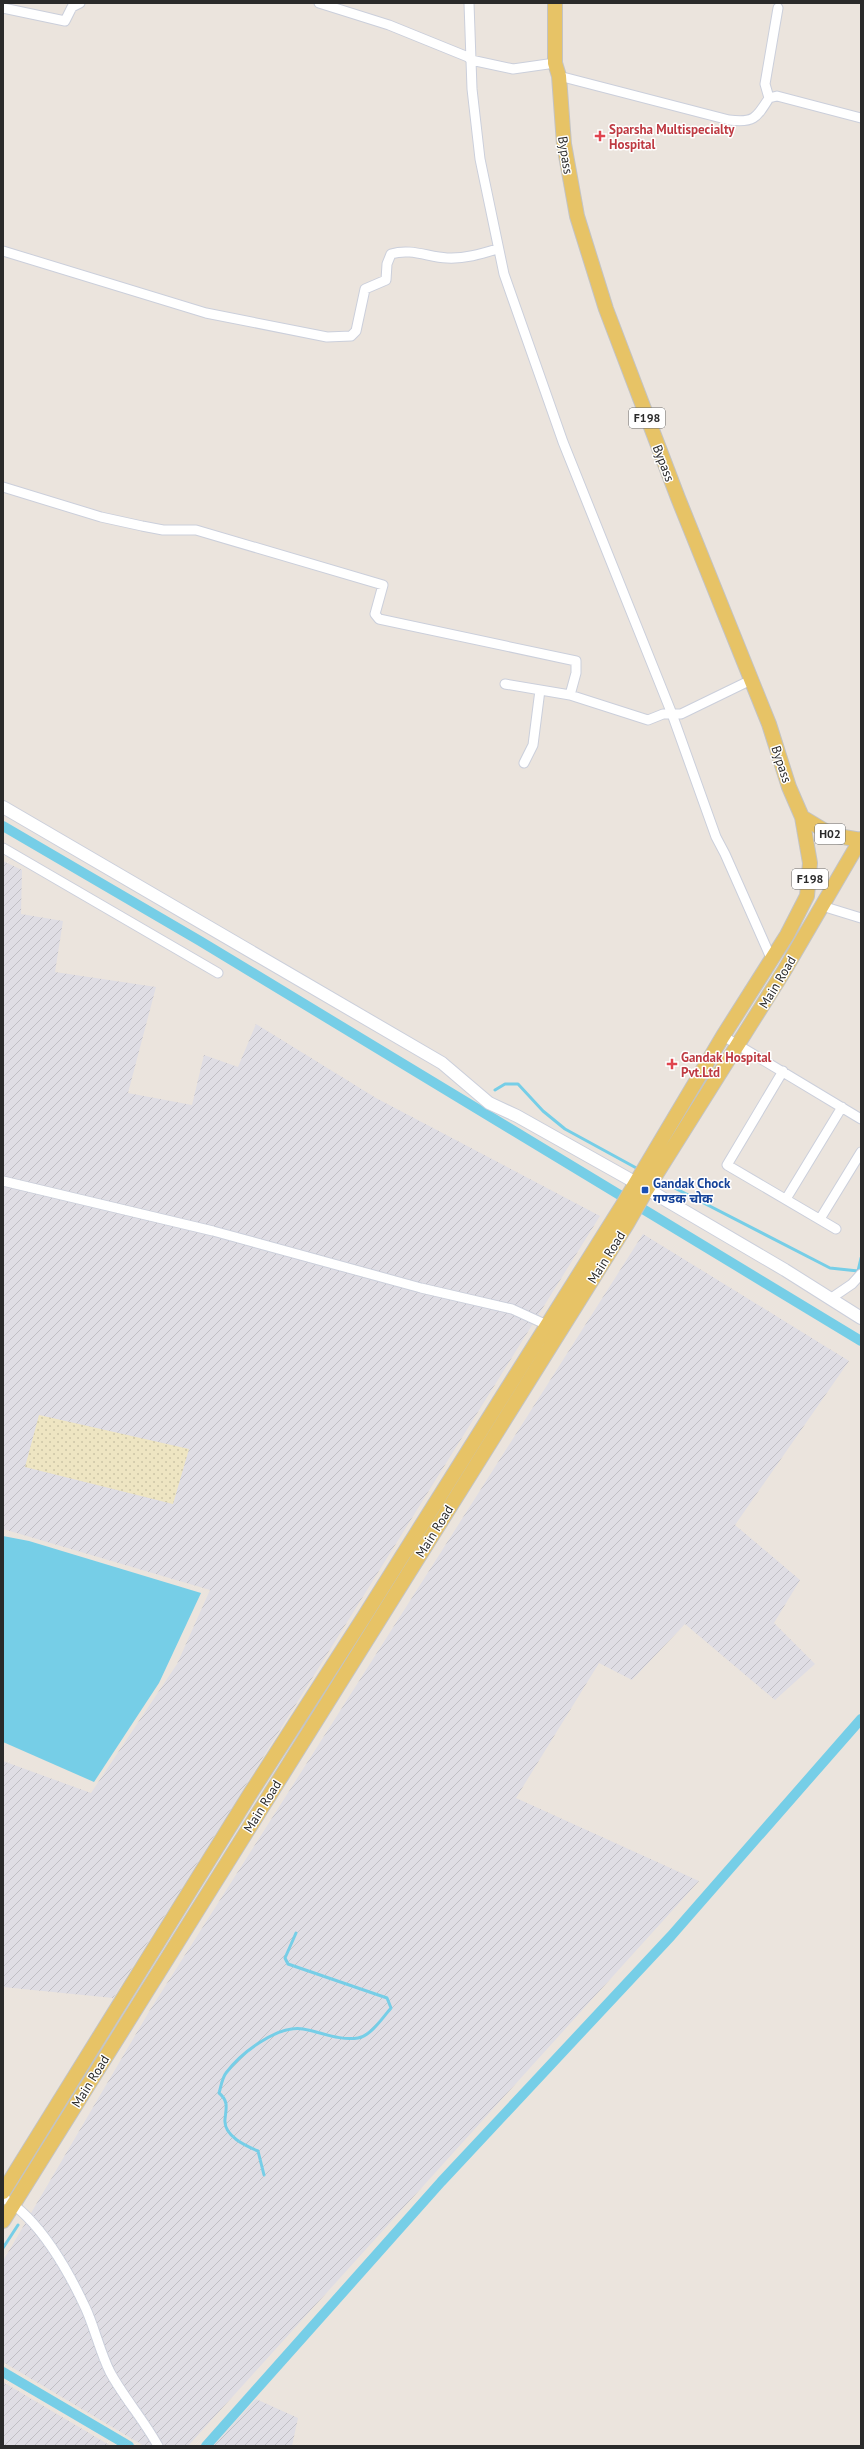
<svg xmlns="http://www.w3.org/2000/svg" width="864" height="2449" font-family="'PT Sans','Noto Sans Devanagari',sans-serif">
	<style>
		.industrial { fill: url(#industrial-furrows) }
		.sand { fill: url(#sand-dots) }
		.water { fill: #76cee7 }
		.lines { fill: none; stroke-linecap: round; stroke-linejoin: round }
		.stream { stroke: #76cee7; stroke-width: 3 }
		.canal { stroke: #76cee7; stroke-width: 10 }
		.street-casing { stroke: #cbcfdb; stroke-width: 11 }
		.secondary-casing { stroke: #cbcfdb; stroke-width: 14 }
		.primary-casing { stroke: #c3c3c3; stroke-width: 16 }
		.street { stroke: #fff; stroke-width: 9 }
		.secondary { stroke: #fff; stroke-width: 12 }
		.primary { stroke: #e7c366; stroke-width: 14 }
		.health-dot { fill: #e0444e; stroke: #fff; stroke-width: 1.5 }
		.transit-dot { fill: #1a4fb4; stroke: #fff; stroke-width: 1.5 }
		.labels { text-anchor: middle; stroke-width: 3; stroke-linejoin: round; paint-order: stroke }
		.shield { fill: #fff; stroke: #6a6a6a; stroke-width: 1 }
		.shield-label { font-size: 12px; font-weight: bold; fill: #2a2a2a }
		.health-label { font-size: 13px; font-weight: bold; fill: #be3a42; stroke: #fff; text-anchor: start }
		.street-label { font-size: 13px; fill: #2a2a2a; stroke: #fff }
		.transit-label { font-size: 13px; font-weight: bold; fill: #164399; stroke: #fff; text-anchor: start }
	</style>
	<defs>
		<pattern id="industrial-furrows" width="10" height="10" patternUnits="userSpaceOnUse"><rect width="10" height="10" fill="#dfdde4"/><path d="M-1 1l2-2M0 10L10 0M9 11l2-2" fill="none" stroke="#c0bec4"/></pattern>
		<pattern id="sand-dots" width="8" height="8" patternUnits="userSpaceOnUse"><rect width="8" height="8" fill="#eee5c2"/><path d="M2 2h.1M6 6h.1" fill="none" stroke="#ccc5a7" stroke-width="1.8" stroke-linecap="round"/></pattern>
	</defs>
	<rect width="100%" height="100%" fill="#ebe4dd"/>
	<path class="industrial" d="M3,861l19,9 -1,44 42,7 -8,51 101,15 -28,106 64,12 12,-50 34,12 18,-43 120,74 224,118 -487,782 -110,-11v-226l88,32 86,-129 33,-74 -207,-61z
		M643,1234l206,127 -114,164 65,55 -26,43 41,41 -40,36 -90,-76 -53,56 -33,-17 -83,135 183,83 -511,565h-44l-141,-84v-101l147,-251z
		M3,2382l108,64h-108z
		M256,2399l42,19 -6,28h-79z"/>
	<path class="sand" d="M39,1415l150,34 -16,55 -148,-37z"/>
	<path class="water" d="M3,1536l26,5 172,52 -42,90 -65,99 -91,-40z"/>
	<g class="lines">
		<path class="stream" d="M495,1090l10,-6h13l25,27 22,18 75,41
			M663,1182l167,86 28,3 3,-13
			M264,2175l-6,-24c-12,-5 -35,-15 -33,-32 1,-10 4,-18 -6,-26 2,-6 3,-15 7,-20 15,-20 51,-48 77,-44 18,3 36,12 55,9 13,-2 25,-21 33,-30l-4,-10 -99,-34 -3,-6 11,-25
			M3,2248l15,-23"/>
		<path class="canal" d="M3,826l197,115 661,400
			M3,2372l126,74
			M206,2446l235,-264 230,-246 190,-217"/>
		<g class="street-casing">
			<path id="street" d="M319,3l70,22 79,32 3,3 42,9 42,-6
				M469,3l3,86 8,70 24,115 59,168 109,272 44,123 9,17 46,104
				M3,8l62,13 7,-14 8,-4
				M559,76l170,44c24,3 27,-1 40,-22l8,-2 84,22
				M769,98l-4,-14 13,-76
				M3,251l203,62 121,24 24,-1 5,-5 9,-42 21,-9 1,-16 4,-10c20,-6 37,3 56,4 17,1 34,-4 50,-9
				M3,487l98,30 41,9 21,4h33l187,55 -8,29 4,5 197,42v12l-6,22 78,25 15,-6h18l70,-34
				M505,684l65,11
				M524,763l9,-18 7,-55
				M3,848l215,125
				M822,906l39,12
				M723,1036l138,83
				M783,1071l-56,94 109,64
				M3,1181l210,50 208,57 91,21 35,16
				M786,1199l56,-92
				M820,1219l41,-67
				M830,1299l22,-15 9,-10
				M3,2198c36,20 66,74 83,111 9,20 14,43 24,63 14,26 34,48 48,74"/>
		</g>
		<g class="secondary-casing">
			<path id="secondary" d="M3,807l439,256 47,40 28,13 130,73 138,81 76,48"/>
		</g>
		<g class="primary-casing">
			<path id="primary" d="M802,817l30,18 29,5
				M3,2192l247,-398 114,-177 258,-411 101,-170 64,-101 20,-39 3,-33 -8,-46 -13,-30 -20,-63 -91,-226 -72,-189 -29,-93 -13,-72 -5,-68 -4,-13v-60
				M3,2221l624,-997 20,-35 137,-218 77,-132"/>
		</g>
		<use href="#street" class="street"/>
		<use href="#secondary" class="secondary"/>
		<use href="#primary" class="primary"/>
	</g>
	<g class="health-dot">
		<path d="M598 130h4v4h4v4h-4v4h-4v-4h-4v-4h4z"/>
		<path d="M670 1058h4v4h4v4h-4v4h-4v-4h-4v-4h4z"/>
	</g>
	<rect class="transit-dot" x="641" y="1186" width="8" height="8" rx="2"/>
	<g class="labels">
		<g class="shield">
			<rect x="629" y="408" width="36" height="20" rx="3"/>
			<rect x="815" y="824" width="30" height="20" rx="3"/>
			<rect x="792" y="869" width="36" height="20" rx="3"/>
		</g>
		<g class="shield-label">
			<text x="647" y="422">F198</text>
			<text x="830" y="838">H02</text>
			<text x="810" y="883">F198</text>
		</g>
		<g class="health-label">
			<text x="609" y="134">Sparsha Multispecialty<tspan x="609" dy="15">Hospital</tspan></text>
			<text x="681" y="1062">Gandak Hospital<tspan x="681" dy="15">Pvt.Ltd</tspan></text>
		</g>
		<g class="street-label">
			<text transform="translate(566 155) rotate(81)" y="5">Bypass</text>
			<text transform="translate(664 463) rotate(69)" y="5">Bypass</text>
			<text transform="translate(782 764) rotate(72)" y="5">Bypass</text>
			<text transform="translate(777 982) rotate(-59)" y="5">Main Road</text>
			<text transform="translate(606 1257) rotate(-58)" y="5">Main Road</text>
			<text transform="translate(434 1531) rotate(-58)" y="5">Main Road</text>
			<text transform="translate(262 1806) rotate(-58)" y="5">Main Road</text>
			<text transform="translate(90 2081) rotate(-58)" y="5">Main Road</text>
		</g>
		<g class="transit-label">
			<text x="653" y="1188">Gandak Chock<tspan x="653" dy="15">गण्डक चोक</tspan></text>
		</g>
	</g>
	<rect width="864" height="2449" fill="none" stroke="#2a2a2a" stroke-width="8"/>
</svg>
